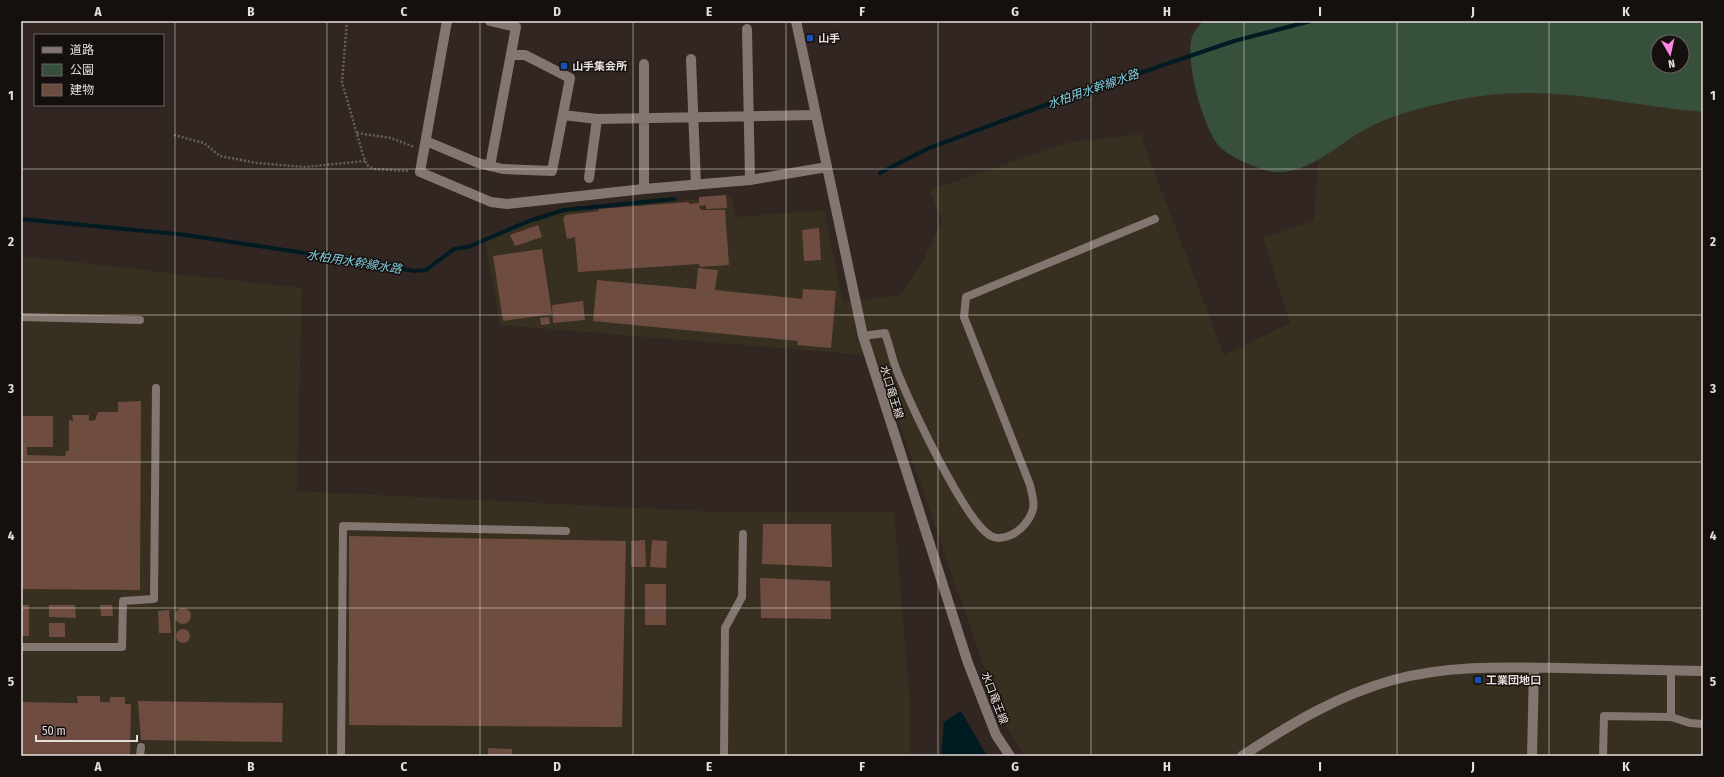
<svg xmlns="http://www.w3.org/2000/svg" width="1724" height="777" font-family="'Fira Sans Condensed','Noto Sans JP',sans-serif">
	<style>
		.industrial { fill: #372f1f }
		.green { fill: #36503b; fill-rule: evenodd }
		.water { fill: #001b21 }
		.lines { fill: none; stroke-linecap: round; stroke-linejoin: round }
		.stream { stroke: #001b21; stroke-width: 4 }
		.building { fill: #6e4d40 }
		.path { stroke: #695f5b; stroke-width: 2.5; stroke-dasharray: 2 2; stroke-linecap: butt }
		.lane { stroke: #83756f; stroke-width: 8 }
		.street { stroke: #83756f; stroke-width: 10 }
		.secondary { stroke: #83756f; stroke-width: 10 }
		.grid { fill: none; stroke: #e6dedb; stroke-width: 1; stroke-opacity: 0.55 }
		.transit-dot { fill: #1a4fb4; stroke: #15100e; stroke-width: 1.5 }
		.labels { text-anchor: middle; stroke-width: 3; stroke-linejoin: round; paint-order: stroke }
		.poi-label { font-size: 11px; font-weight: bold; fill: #e6dedb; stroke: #15100e; text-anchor: start }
		.street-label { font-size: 11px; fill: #e6dedb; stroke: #15100e }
		.water-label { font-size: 12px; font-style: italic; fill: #80cdde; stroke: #15100e }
		.neatline { fill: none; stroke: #e6dedb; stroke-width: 1.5 }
		.grid-label { font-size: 13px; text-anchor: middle; font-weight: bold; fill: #e6dedb }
	</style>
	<rect width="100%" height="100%" fill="#312621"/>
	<path class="industrial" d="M1703,75v681h-678l-23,-37 -126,-363 -376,-31 -15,-83 42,-18 38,-12 166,-16 5,21 88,-7 19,92 58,-7 24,-38 17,-37 -13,-30 142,-48 69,-8 84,221 66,-32 -27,-85 51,-17 10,-143z
		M21,256l281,32 -5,203 423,21h174l16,189v55h-889z"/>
	<path class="green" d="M1203,21h500v91c-60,-5 -120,-20 -180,-19 -27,0 -53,4 -80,10 -27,6 -54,13 -79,27 -27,15 -55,44 -89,42 -14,-1 -42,-14 -53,-23 -18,-15 -38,-90 -30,-112 2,-5 7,-12 11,-16zM1658,42h24v24h-24z"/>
	<path class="water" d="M961,711l26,45h-46l3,-34z"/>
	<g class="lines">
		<path class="stream" d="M880,173l49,-25 114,-42 191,-65 77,-20
			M21,219l165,16 184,28 44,8 12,-1 28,-21 14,-2 61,-26 35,-11 110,-11"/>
	</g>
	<path class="building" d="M726,195l1,13 -21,1v-4l-7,1 2,4h24l4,55 -29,2 -1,-3 -121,8 -3,-35 -8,2 -4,-22 3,-1 -1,-1 34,-4 -1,-2 91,-7v2l10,-1v-6z
		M538,225l4,12 -27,9 -5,-11z
		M819,228l2,32 -17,1 -2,-31z
		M542,249l10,65 -49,7 -10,-65z
		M698,268l20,2 -3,20 87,9 1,-10 33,2 -5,57 -34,-3 1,-4 -205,-20 4,-41 99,9z
		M583,301l2,19 -32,3 -1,-18z
		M549,317l1,7 -9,1 -1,-7z
		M141,401l-1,189 -119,-1v-173h32v31h-26v8l38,1 1,-5h3v-31l4,1 -1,-6h17v6l6,-1 3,-8h20v-10z
		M763,524h68l1,43 -70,-3z
		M349,536l277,5 -4,186 -273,-2z
		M645,540l1,27h-15v-26z
		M652,540l15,1 -1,27 -16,-1z
		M760,578l70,3 1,38 -70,-1z
		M645,584h21v41h-21z
		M21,605h8v31h-8z
		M49,605h26l1,13 -27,-1z
		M100,605h12l1,11h-12z
		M175 616a8 8 0 1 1 16 0a8 8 0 1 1-16 0Z
		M169,610l2,23h-12l-1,-22z
		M49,623h16v14h-16z
		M176 636a7 7 0 1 1 14 0a7 7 0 1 1-14 0Z
		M77,696h23v6h10v-5h15v7h6l-1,52h-109v-54l57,1z
		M138,701l145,2 -1,39 -141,-2z
		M488,748l24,1v7h-24z"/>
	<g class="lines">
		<path class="path" d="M347,21l-5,61 21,73 4,10 6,4 36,2
			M357,133l34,5 23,9
			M174,135l30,8 16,13 37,7 48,4 60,-6"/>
		<path class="lane" d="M21,317l119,3
			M863,336l22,-3c5,14 8,30 14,43 13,31 66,146 92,160 11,6 27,-3 34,-12 12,-15 9,-22 5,-39l-66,-168 2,-20 189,-78
			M21,647h101l1,-46 31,-2 2,-211
			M1671,717v-47
			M140,756l1,-9
			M341,756l2,-230 223,5
			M724,756l1,-128 17,-31 1,-63
			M1603,756l1,-40 67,1 19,6 13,1"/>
		<path class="street" d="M447,21l-27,151 71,30 16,2 137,-15 106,-9 77,-13
			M490,21l26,6 -26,139
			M747,29l3,151
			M691,59l5,126
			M644,64v125
			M563,115l34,4 218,-4
			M426,141l52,22 25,6 49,2 18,-93 -45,-23h-14
			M589,178l8,-59"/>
		<path class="secondary" d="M796,21l67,315 105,327 28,72 14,21
			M1242,756c47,-31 96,-61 151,-76 54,-15 112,-13 168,-12 47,1 95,2 142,3
			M1532,756l2,-88"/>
	</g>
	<path class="grid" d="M175,21v735M327,21v735M480,21v735M633,21v735M786,21v735M938,21v735M1091,21v735M1244,21v735M1397,21v735M1549,21v735M21,169h1682M21,315h1682M21,462h1682M21,608h1682"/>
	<g class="transit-dot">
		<rect x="806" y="34" width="8" height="8" rx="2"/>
		<rect x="560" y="62" width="8" height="8" rx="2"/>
		<rect x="1474" y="676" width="8" height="8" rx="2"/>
	</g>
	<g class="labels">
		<g class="poi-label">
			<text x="818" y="42">山手</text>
			<text x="572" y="70">山手集会所</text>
			<text x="1486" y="684">工業団地口</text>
		</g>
		<g class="street-label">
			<text transform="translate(892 392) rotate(73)" y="4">水口竜王線</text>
			<text transform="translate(995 698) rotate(69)" y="4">水口竜王線</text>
		</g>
		<g class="water-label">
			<text transform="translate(1093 89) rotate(-19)" y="4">水柏用水幹線水路</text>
			<text transform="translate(354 262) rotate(9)" y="4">水柏用水幹線水路</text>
		</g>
	</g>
	<rect width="1724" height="777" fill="none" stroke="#15100e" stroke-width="44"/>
	<rect x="34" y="34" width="130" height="72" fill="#15100e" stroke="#696260"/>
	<rect x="42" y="47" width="20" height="6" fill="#83756f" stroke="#696260"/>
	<text x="70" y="54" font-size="12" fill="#e6dedb">道路</text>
	<rect x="42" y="64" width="20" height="12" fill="#36503b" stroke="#696260"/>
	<text x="70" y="74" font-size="12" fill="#e6dedb">公園</text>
	<rect x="42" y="84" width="20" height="12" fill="#6e4d40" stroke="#696260"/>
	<text x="70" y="94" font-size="12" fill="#e6dedb">建物</text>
	<g transform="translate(1670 54) rotate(171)"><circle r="19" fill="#15100e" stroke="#696260"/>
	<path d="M0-3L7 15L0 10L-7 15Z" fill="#fc86e3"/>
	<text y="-6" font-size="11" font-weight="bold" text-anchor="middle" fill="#e6dedb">N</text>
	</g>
	<path d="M36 735v6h101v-6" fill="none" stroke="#e6dedb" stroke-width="2"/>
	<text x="42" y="735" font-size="12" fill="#e6dedb" stroke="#15100e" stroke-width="3" paint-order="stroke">50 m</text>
	<rect x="22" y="22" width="1680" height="733" class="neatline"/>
	<g class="grid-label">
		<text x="98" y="16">A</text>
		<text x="251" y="16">B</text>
		<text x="404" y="16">C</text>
		<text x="557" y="16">D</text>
		<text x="709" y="16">E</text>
		<text x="862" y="16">F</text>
		<text x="1015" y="16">G</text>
		<text x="1167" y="16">H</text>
		<text x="1320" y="16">I</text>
		<text x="1473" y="16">J</text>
		<text x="1626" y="16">K</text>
		<text x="11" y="100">1</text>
		<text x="1713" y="100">1</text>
		<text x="11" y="246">2</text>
		<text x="1713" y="246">2</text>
		<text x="11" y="393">3</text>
		<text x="1713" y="393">3</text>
		<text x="11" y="540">4</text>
		<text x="1713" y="540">4</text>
		<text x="11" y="686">5</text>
		<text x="1713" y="686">5</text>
		<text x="98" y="771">A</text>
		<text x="251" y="771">B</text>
		<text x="404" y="771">C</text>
		<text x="557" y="771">D</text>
		<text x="709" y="771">E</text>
		<text x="862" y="771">F</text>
		<text x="1015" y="771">G</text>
		<text x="1167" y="771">H</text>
		<text x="1320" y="771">I</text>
		<text x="1473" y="771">J</text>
		<text x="1626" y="771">K</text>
	</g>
</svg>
